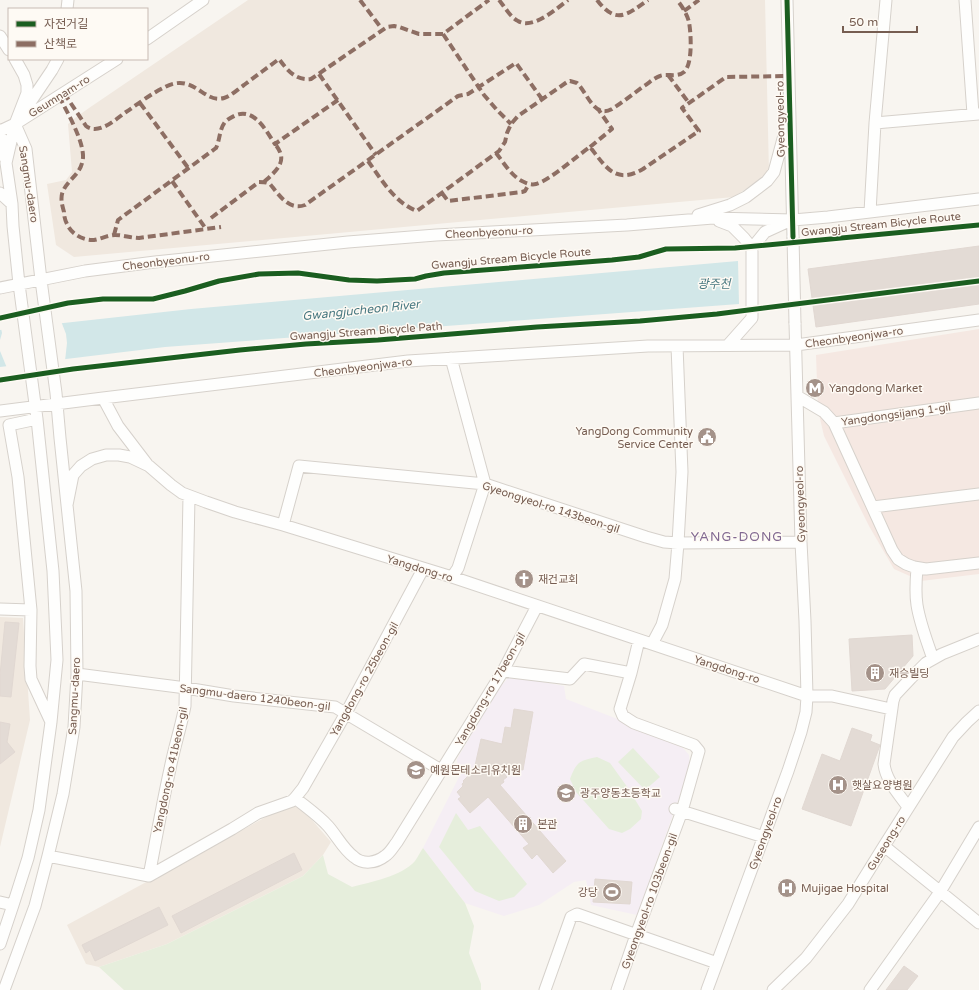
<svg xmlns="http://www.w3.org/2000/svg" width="979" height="990" font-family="'Varela Round','Noto Sans KR',sans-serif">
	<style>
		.residential { fill: #f0e8df }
		.commercial { fill: #f5e8e2 }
		.education { fill: #f5eef4 }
		.green { fill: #e6eedc }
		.water { fill: #d2e7e8 }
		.pier { fill: #f8f5f0 }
		.building { fill: #e3dbd5; stroke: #e1d8d2 }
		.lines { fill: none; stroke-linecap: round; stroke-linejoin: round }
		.minor-casing { stroke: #d6d1cb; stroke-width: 13 }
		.minor { stroke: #fefefd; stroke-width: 11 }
		.minor-bridge-casing { stroke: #d6d1cb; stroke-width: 13; stroke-linecap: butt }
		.minor-bridge { stroke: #fefefd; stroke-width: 11 }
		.quiet { stroke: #8d6e63; stroke-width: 4; stroke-dasharray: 8 4; stroke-linecap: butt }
		.cycleway-casing { stroke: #fefaf4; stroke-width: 8 }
		.cycleway { stroke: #1b5e20; stroke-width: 5 }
		.labels { text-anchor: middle; stroke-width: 3; stroke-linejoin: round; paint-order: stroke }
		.street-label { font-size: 11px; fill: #765d51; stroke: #fefaf4 }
		.poi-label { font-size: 11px; fill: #765d51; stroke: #fefaf4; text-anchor: start }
		.water-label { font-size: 12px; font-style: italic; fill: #487880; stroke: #fefaf4 }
		.quarter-label { font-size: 13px; letter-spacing: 1px; fill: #826991; stroke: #fefaf4 }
	</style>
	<rect width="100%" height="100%" fill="#f8f5f0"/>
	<path class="residential" d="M248,0h517l4,173 -35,24 -660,60 -18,-12 -9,-61 19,-4 6,-8 -4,-48 7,-6 14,-10z
		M0,617l23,1 7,102 -30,127z
		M290,804l15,8 26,30 -8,13 -20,21 -136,68 -68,23 -13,-3 -19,-39z"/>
	<path class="commercial" d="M979,329v245l-58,7 -27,-12 -25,-43 -45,-90 -6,-26 -2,-55z"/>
	<path class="education" d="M510,676l54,10 2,13 54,21 63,28 6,7 1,12 -53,148 -46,-10 -5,-25 -12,2 -35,23 -35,11 -39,-13 -42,-55 36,-71 -2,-18 42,-71z"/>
	<path class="green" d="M633,748l27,29 -15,13 -27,-28z
		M597,757l13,6 18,25 14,23 -1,8 -11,10 -8,4 -13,-4 -33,-37 -6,-13c7,-18 9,-18 27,-22z
		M456,813l12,17 12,-4 47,58 -13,13 -15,4 -24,-10 -36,-44z
		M423,848l42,55 9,23 -5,27 12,31v6h-357l-25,-23 68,-23 136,-68 20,-21 5,19 24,13c19,-5 50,-11 63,-26 3,-4 5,-9 8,-13z"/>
	<path class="water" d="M738,261l1,43 -574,43 -165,20v-37l191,-21z"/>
	<path class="pier" d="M61,321l5,13 1,9 -2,18 -58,7 -7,-17v-11l2,-7 -1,-5z"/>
	<path class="building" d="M979,246v58l-163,23 -8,-58z
		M5,622l14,1 -8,74 -11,-1v-21z
		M912,635l1,21 -28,33 -33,2 -3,-52z
		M514,709l19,3 -10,58 -25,-4 9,11 -4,3 1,2 -4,3 66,76 -13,12 -16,-19 -5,5 -9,-11 6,-4 -41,-47 -18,16 -12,-14 3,-2 -4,-5 6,-6 -1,-2 2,-2 -1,-1 11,-11 7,-31 21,5 3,-17 6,1z
		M0,722l10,2 -3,18 8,10 -15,12z
		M852,728l20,7 -2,6 10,4 -29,81 -49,-17 20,-55 18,7z
		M294,853l8,17 -121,63 -9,-17z
		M595,879l37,3 -2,22 -37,-2z
		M159,907l9,18 -73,36 -5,-11 -4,3 -4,-8z
		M904,966l14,10 -11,14h-21z"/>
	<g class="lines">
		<g class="minor-casing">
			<path id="minor" d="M787,0l6,237
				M965,0l8,114
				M67,9l1,-9
				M0,36l9,14
				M147,39l56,-39
				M25,110l27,-40 6,-11
				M875,123l104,-9
				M0,130l5,28
				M0,131l15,-7 102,-65
				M0,193l12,11
				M870,212l5,-89 11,-123
				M698,215l32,-10 16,-8 21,-16 7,-9 13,-48
				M719,221l13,5 12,12 8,10
				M0,288l85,-17 70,-9 193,-20 88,-7 191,-10 86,-7 80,2 35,-3 151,-18
				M728,345l24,-27v-70l13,-16 24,-11
				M451,358l34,126 -27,84 -6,9
				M797,396l27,16 10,11 58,127 6,9 8,5 8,3 12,2 53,-6
				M103,398l15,28 29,38
				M0,411l103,-13 305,-37 240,-15 148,-1 183,-25
				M37,419l-28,6 9,52 13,133 -1,56 1,13 20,43
				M834,423l145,-20
				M67,505l6,-30 8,-9 11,-7 14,-4h13l11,2 19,9 22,19 11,8 24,9 29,10 48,13 169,52 355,119h25l59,13
				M873,507l106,-13
				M283,525l16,-59 186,18 161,53 18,5 14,1 123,-1
				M917,568c-1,12 -2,25 0,37 3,19 10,36 16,54
				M0,609l31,1
				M652,644l10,-19 13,-46 3,-36 4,-71 -5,-126
				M503,671l67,8 14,-15 47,9
				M77,674l109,14 48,8 101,11 106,63
				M295,798c11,9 24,18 33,28 9,10 15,23 26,31 9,8 22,6 31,-1 5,-3 8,-9 12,-14l106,-171 34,-65
				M908,807c-9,-13 -22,-26 -24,-43l9,-63 2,-6 16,-17 15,-15 16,-9 37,-15
				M675,809l89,28
				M884,846l95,77
				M48,856l101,20 83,-47 26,-16 34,-12 3,-3 8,-10 43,-75 77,-144
				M149,876c7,-36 13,-71 21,-107 4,-21 11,-42 15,-63l4,-210
				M0,902l13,3
				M0,944l13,-39 15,-47 11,-48 12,-88 6,-62 -4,-89 -16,-152 -18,-135 -6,-58 -1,-22 -6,-41 9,-39 12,-31v-8l-3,-10 -9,-16
				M4,990l31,-84 13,-50 15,-62 11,-67 3,-53 -1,-83 -16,-153 -4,-45 -15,-113 -15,-131 -11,-25
				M545,990l26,-73 6,-3 140,49
				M617,990l19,-55 46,-124 17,-60 -5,-6 -60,-22 -11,-7 -3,-7 11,-36 8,-33
				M707,990l81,-219 13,-39 5,-20 1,-16 -2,-75 -4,-79 -6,-219
				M773,990l33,-32 42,-54 36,-58 69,-109 14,-15 12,-11
				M870,990l70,-98 39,-65"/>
		</g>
		<use href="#minor" class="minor"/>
		<g class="minor-bridge-casing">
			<path id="minor-bridge" d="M793,237l2,86"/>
		</g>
		<use href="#minor-bridge" class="minor-bridge"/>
		<path class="quiet" d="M360,0l22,29
			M499,0c5,6 12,18 19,21 15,9 38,-12 50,-21
			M597,0c19,25 30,15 51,0
			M684,11l15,-11
			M443,34l41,61 13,15 14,14
			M319,74l57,81
			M668,75l21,28
			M64,93l22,33c13,10 31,-8 40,-14 12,-8 26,-19 39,-25 29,-15 38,17 59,11 7,-2 14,-9 20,-13 12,-9 23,-17 35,-26 8,11 17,22 32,20l76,-52 7,-1 5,1 20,7h24l46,-34
			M59,96c8,16 25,45 24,62 -2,17 -14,20 -20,33 -3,7 -1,14 1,21 0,4 1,8 3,12 4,10 17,17 27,16 7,-1 14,-5 21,-5 8,0 16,3 24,3l82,-11
			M140,103l49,66
			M590,147l22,-18 -14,-20
			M496,153c8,10 16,24 28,29 4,2 8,3 12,2 13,-3 42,-29 54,-37 16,20 25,38 53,22l56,-38 -17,-23 44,-31 63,-1
			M368,161c13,18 27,42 49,50l82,-60 6,-9 2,-9 4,-9 7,-8 49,-34 3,-1 7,2c10,9 17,36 35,26 11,-7 21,-15 32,-23 5,-3 10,-8 16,-10 7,-3 17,2 24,-4 9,-8 7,-39 5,-50 -2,-8 -7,-16 -12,-22
			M172,181l34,48
			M264,182c13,-12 25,-21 11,-38
			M442,193l6,8 74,-9 3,-1 4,-7
			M211,218l48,-36c5,0 7,0 11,2 9,11 19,27 35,21l153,-109 10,-2 48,-31 26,36
			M114,235l4,-15 98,-72c4,-8 3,-18 9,-26 3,-3 7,-5 11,-7 19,-7 30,16 39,29l63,-44"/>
		<g class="cycleway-casing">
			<path id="cycleway" d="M787,0l6,237
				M0,318l68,-15 35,-4h50l32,-8 34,-10 40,-7 39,-1 51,7 28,1 38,-2 11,-3 18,-3 168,-13 27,-3 27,-8 69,-1 244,-23
				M0,380l73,-11 167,-19 66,-6 72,-4 159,-13 103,-6 77,-7 262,-33"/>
		</g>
		<use href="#cycleway" class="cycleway"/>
	</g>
	<defs>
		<g id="metro-disc" transform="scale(1)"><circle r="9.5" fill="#a49289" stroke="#fefaf4"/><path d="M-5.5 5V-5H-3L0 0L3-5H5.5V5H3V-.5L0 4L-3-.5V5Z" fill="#fff"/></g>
		<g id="civic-disc" transform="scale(1)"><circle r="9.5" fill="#a49289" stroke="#fefaf4"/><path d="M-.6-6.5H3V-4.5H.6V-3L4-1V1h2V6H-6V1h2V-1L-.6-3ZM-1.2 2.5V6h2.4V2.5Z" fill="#fff"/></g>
		<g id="church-disc" transform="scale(1)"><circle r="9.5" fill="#a49289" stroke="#fefaf4"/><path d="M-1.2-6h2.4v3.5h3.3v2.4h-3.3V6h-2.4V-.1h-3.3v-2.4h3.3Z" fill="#fff"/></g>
		<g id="building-disc" transform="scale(1)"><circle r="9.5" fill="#a49289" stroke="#fefaf4"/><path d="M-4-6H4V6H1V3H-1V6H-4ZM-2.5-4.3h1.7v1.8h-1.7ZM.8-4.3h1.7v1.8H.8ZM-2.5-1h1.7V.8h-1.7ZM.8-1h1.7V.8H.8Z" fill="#fff"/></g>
		<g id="school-disc" transform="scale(1)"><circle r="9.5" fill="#a49289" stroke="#fefaf4"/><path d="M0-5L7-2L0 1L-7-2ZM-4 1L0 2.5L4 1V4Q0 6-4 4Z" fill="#fff"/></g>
		<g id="hospital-disc" transform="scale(1)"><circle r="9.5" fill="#a49289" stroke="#fefaf4"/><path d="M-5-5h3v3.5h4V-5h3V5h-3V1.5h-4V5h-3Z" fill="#fff"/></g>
		<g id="stadium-disc" transform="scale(1)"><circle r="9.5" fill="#a49289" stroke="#fefaf4"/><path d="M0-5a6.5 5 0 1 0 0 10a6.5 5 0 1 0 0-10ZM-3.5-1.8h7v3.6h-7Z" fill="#fff"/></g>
	</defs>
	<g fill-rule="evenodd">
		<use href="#metro-disc" x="815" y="388"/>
		<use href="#civic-disc" x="707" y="437"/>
		<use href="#church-disc" x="524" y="579"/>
		<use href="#building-disc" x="875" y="673"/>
		<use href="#school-disc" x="416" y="770"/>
		<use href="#hospital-disc" x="838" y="785"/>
		<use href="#school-disc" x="566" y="793"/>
		<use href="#building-disc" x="523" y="824"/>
		<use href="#hospital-disc" x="787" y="888"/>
		<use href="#stadium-disc" x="612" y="892"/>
	</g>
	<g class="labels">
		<g class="street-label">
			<text transform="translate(59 96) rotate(-32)" y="4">Geumnam-ro</text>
			<text transform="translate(780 119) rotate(-91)" y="4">Gyeongyeol-ro</text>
			<text transform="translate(29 184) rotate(81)" y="4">Sangmu-daero</text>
			<text transform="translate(881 224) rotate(-6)" y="4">Gwangju Stream Bicycle Route</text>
			<text transform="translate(489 232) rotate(-3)" y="4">Cheonbyeonu-ro</text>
			<text transform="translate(511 258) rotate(-5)" y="4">Gwangju Stream Bicycle Route</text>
			<text transform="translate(166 261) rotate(-7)" y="4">Cheonbyeonu-ro</text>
			<text transform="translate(366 331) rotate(-4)" y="4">Gwangju Stream Bicycle Path</text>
			<text transform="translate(854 337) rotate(-8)" y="4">Cheonbyeonjwa-ro</text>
			<text transform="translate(363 367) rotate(-7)" y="4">Cheonbyeonjwa-ro</text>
			<text transform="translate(896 414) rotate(-8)" y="4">Yangdongsijang 1-gil</text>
			<text transform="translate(800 504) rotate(-92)" y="4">Gyeongyeol-ro</text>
			<text transform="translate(551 507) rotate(18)" y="4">Gyeongyeol-ro 143beon-gil</text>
			<text transform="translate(420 568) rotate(17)" y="4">Yangdong-ro</text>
			<text transform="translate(727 669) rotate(18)" y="4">Yangdong-ro</text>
			<text transform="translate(364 679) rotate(-61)" y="4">Yangdong-ro 25beon-gil</text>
			<text transform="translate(490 689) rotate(-60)" y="4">Yangdong-ro 17beon-gil</text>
			<text transform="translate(74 696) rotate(-87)" y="4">Sangmu-daero</text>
			<text transform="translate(255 697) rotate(7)" y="4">Sangmu-daero 1240beon-gil</text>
			<text transform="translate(170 770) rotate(-78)" y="4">Yangdong-ro 41beon-gil</text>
			<text transform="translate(765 833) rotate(-70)" y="4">Gyeongyeol-ro</text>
			<text transform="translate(886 843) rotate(-58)" y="4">Guseong-ro</text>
			<text transform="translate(649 901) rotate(-70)" y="4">Gyeongyeol-ro 103beon-gil</text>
		</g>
		<g class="poi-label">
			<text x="829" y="392">Yangdong Market</text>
			<text x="693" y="435" text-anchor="end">YangDong Community<tspan x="693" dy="13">Service Center</tspan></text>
			<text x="538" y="583">재건교회</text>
			<text x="889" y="677">재승빌딩</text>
			<text x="430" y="774">예원몬테소리유치원</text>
			<text x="852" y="789">햇살요양병원</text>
			<text x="580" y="797">광주양동초등학교</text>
			<text x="537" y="828">본관</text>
			<text x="801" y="892">Mujigae Hospital</text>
			<text x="598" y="896" text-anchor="end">강당</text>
		</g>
		<g class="water-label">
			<text x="714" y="288">광주천</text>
			<text transform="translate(361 310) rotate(-6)" y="4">Gwangjucheon River</text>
		</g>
		<g class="quarter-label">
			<text x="737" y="541">YANG-DONG</text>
		</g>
	</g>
	<rect x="8" y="8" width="140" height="52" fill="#fefaf4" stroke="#c8bbb3"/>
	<rect x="16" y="21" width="20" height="6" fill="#1b5e20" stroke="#c8bbb3"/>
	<text x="44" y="28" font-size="12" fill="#765d51">자전거길</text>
	<rect x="16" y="41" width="20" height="6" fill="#8d6e63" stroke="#c8bbb3"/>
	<text x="44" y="48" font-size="12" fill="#765d51">산책로</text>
	<path d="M843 26v6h74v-6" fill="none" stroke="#765d51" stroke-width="2"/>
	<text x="849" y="26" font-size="12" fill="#765d51" stroke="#fefaf4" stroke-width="3" paint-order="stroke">50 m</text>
</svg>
